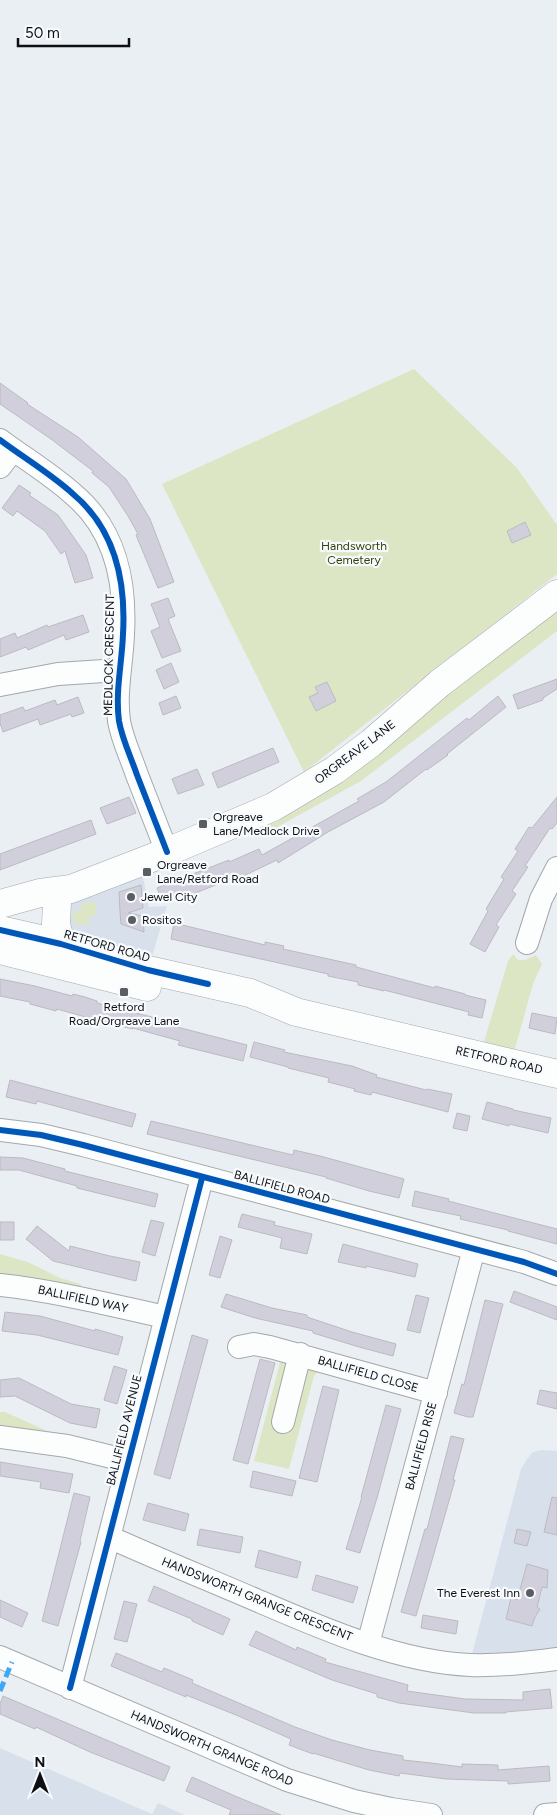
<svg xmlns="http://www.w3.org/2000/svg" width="557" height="1815" font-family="Figtree,sans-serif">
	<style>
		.built { fill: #d8e1eb }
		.green { fill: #dce6c4 }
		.building { fill: #d2cfdd; stroke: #babbbf }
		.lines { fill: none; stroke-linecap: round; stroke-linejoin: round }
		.minor-casing { stroke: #a4a8ab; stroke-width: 24 }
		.major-casing { stroke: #a4a8ab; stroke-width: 29 }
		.minor { stroke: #fcfdfd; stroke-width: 22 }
		.major { stroke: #fcfdfd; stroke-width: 28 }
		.quiet { stroke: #3fa9f5; stroke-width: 5; stroke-dasharray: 10 5; stroke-linecap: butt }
		.cycleway-casing { stroke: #f8fbfe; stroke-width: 9 }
		.cycleway { stroke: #0057b8; stroke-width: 6 }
		.poi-dot { fill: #5a5d61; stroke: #f8fbfe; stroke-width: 2 }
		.labels { text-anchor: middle; stroke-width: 4.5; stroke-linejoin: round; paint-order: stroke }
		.park-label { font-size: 12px; fill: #363e0b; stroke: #f8fbfe }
		.street-label { font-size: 12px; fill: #0d0f12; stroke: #f8fbfe }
		.poi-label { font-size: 12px; fill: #0d0f12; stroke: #f8fbfe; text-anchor: start }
	</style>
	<rect width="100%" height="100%" fill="#eaeff4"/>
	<path class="built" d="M140,862l9,45 18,-1 -19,64 -87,-26 10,-55z
		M541,1450l16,1v208l-88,6 52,-196 6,-10 6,-7z
		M0,1748l152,66 6,-11 27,12h-185z"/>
	<path class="green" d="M414,369l103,99 40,57v49l-253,198 -142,-288z
		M557,603v28l-196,150 -89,49 -10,-8z
		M96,902l1,13 -8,1v8l-15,1 -1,-14h8v-8z
		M513,954l5,6h7l11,-5 6,9 -9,20 -19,68 -31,-7 25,-84z
		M0,1254l28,8 32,16 21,6 -1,7 -80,-14z
		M281,1359l41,8 -8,9 -25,93 -35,-8z
		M0,1412h5l40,18v4l-45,-5z"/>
	<path class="building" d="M0,383l28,20 -1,1 51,33 48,42 24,40 24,63 -16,6 -22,-53 2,-1 -10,-18 -19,-29 -17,-14 1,-2 -42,-32 -51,-35z
		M19,485l12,8 -2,2 29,20 28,40 7,23 -18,5 -10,-32 -4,3 -16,-23 -28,-20 -4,5 -11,-8z
		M525,522l6,13 -19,8 -5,-12z
		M168,598l7,18 -7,3 13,32 -19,7 -11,-27 9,-4 -9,-23z
		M83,615l6,17 -23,8 -2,-5 -36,15 -2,-3 -26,10v-18l15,-6 2,5 30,-13 1,2z
		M171,663l8,19 -15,7 -8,-19z
		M557,679v10l-14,9v2l-25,9 -5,-14z
		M327,682l9,19 -20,10 -7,-14 9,-4 -3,-6z
		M176,696l5,12 -18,7 -4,-12z
		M498,696l8,11 -59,47 1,1 -21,15 -1,-1 -42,33 -56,30 -50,31 -1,-3 -38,18 -1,-2 -50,20 -2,-5 -24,9 -5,-12 72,-28v2l30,-13 3,6 97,-54 -2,-2 29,-17 81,-64 2,2z
		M78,697l6,16 -12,4 -1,-3 -31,11 -2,-6 -35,13 -3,-9v-8l23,-8 2,4 30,-11 2,5z
		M273,748l6,14 -61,26 -6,-15z
		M197,769l7,16 -26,9 -6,-15z
		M129,797l7,16 -29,11 -7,-16z
		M557,797v26l-5,6 -2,-1 -25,38 3,1 -16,24 4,3 -20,31 3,2 -14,25 -15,-8 18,-33 -2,-2 18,-30 -3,-2 17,-26 -3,-2 14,-22 3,1z
		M91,820l5,14 -96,36v-16z
		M141,885l2,23 -15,5 15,3 1,16 -23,-8 -1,-12 -1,-20z
		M174,923l91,22v-3l19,4 -1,3 73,16v2l79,21v-2l30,8v1l21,5 -4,18 -14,-3 1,-3 -85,-22v1l-26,-6v-3l-30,-6v-2l-157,-35z
		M0,979l35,7 37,10 1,-2 12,3 12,4v2l51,13 26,7 -1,3 74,19 -4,16 -65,-16 2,-4 -47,-13v1l-33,-8 -43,-12 -1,2 -26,-7v-2l-30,-6z
		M532,1013l25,5 -2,16 -26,-6z
		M254,1042l31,8 -1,2 68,14 25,9 -1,2 50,13 1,-1 25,5 -4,18 -76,-20 -1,3 -17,-4 1,-2 -27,-7 1,-4 -41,-10v-1l-38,-10z
		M10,1080l126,34 -4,13 -95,-26 -1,3 -30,-7z
		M487,1102l26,7v1l38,8 -3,15 -39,-9v2l-27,-7z
		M457,1113l13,3 -3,15 -14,-3z
		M151,1121l142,34 1,-5 26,6 84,23 -5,19 -30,-7 -43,-13v-1l-179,-43z
		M0,1157l23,1 42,11v2l93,23 -3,13 -78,-19v-2l-58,-16h-19z
		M415,1191l34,8 -1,2 109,28v15l-49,-13v-1l-48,-11 1,-3 -49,-10z
		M242,1214l33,8 -1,3 38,9 -5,20 -27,-6 2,-10 -44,-11z
		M151,1220l13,3 -9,33 -13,-4z
		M0,1222h14v18h-14z
		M37,1226l32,25 1,-5 40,10 30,6 -4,19 -83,-20 -27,-22z
		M220,1236l12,4 -12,38 -11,-3z
		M343,1244l75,20 -3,13 -49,-11v2l-28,-6z
		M514,1291l43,16v13l-47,-18z
		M226,1294l46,14 35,7v2l45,15 44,12 -3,12 -34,-9 -46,-14v-2l-58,-13 -34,-11z
		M416,1295l13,3 -9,35 -13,-3z
		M485,1300l18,4 -30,113h-5l-14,-4 8,-29 2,1z
		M5,1312l35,4 55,15v-2l28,8 -5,18 -81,-20 -35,-4z
		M192,1335l16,5 -38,139 -16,-5z
		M260,1359l15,4 -27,101 -15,-4z
		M114,1366l13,4 -10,34 -13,-4z
		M19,1378l52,26 29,5 -4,19 -26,-5 -55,-27 -15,1v-17z
		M323,1386l16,4 -22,92 -18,-4z
		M540,1390l17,3v16l-20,-5z
		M386,1405l15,4 -24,89 -17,55 -14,-4 16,-52h-1z
		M451,1436l13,3 -11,41h2l-39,136 -15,-4 24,-83h2z
		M0,1462l73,12 -4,19 -29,-5 1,-6 -41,-6z
		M253,1471l43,10 -4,15 -42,-9z
		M74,1493l16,4 -10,44 1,1 -23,84 -16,-5z
		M552,1497l5,1v37l-13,-3z
		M148,1503l41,11 -4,17 -42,-11z
		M200,1529l43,8 -3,16 -43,-8z
		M517,1529l14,3 -4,14 -13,-3z
		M259,1550l42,12 -4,16 -42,-11z
		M527,1564l21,6 -1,18 -5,-1 -5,20 3,2 -5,8 -3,9 -26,-7 5,-21 6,2z
		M316,1575l42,12 -5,16 -41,-13z
		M154,1586l76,33 -7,16 -31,-14v-2l-44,-18z
		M0,1600l28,13 -6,14 -22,-10z
		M124,1601l13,3 -10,38 -13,-3z
		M423,1615l35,6 -2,13 -35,-6z
		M256,1631l40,19 1,-3 29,12 -1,3 83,23 -1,6 58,8 58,1v-8l27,-3 2,19 -46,4v1h-32l-75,-10 -22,-6v-3l-45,-14 -83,-35z
		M116,1653l46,19 2,-4 29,12 -1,3 103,44 37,13 38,10 33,6v4l28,3 31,4v-3l36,1v5l51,-4 1,15 -42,3v-3l-62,-2 -46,-6 -1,3 -30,-6 -56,-17v1l-24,-9 2,-6 -55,-24 -50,-20v2l-75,-31z
		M3,1696l167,71 -6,14 -74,-29 -54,-25 -1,2 -35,-15v-10z
		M192,1777l43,19 46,19h-52l2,-5 -45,-19z"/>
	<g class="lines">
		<g class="minor-casing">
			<path id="minor" d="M0,440c24,18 51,34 73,54 42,35 53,88 50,140 -1,29 -8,58 -4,87 3,18 12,36 18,54 10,26 20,51 30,77
				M0,467l13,-17
				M0,685l58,-11 61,-4
				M527,943l14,-44 16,-31
				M0,1130l41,5 42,10 441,117 33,12
				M0,1285c56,6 110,20 165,32
				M239,1347l15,-3 16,3 166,46
				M283,1422l17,-68
				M0,1437l67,9 61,15
				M109,1537c49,22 98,42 147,63 65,28 142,62 214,65 29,1 58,-2 87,-6
				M368,1644l106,-395
				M0,1657l287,123 67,21 37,8 40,6
				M70,1688l132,-510
				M545,1815l12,-1"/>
		</g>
		<g class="major-casing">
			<path id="major" d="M57,902l-1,22 5,20
				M0,904l40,-11 31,-4 96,-37 106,-45 62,-37 36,-27 69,-60 117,-89
				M0,930l61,14 87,26 102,23 46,19 261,62
				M0,950l147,37"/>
		</g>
		<use href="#minor" class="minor"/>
		<use href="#major" class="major"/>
		<path class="quiet" d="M0,1691l12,-29"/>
		<g class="cycleway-casing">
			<path id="cycleway" d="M0,440c24,18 51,34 73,54 42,35 53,88 50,140 -1,29 -8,58 -4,87 3,18 12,36 18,54 10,26 20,51 30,77
				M0,930l61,14 87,26 60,14
				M0,1130l41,5 42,10 441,117 33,12
				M70,1688l132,-510"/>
		</g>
		<use href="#cycleway" class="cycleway"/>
	</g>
	<g class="poi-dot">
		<rect x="198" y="819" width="10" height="10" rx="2.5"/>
		<rect x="142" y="867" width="10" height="10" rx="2.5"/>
		<circle cx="131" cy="897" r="5"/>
		<circle cx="132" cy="920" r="5"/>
		<rect x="119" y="987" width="10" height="10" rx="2.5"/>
		<circle cx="530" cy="1593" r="5"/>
	</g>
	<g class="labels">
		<g class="park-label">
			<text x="354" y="550">Handsworth<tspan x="354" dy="14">Cemetery</tspan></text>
		</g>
		<g class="street-label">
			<text transform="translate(109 655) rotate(-89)" y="4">MEDLOCK CRESCENT</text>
			<text transform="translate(355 752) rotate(-37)" y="4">ORGREAVE LANE</text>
			<text transform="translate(107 946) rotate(16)" y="4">RETFORD ROAD</text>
			<text transform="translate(499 1060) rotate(13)" y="4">RETFORD ROAD</text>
			<text transform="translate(282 1187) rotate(15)" y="4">BALLIFIELD ROAD</text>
			<text transform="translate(83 1299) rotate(12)" y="4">BALLIFIELD WAY</text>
			<text transform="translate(368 1374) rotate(16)" y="4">BALLIFIELD CLOSE</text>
			<text transform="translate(124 1430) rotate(-76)" y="4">BALLIFIELD AVENUE</text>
			<text transform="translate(421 1446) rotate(-75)" y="4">BALLIFIELD RISE</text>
			<text transform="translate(257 1599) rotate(22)" y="4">HANDSWORTH GRANGE CRESCENT</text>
			<text transform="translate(212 1748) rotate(23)" y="4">HANDSWORTH GRANGE ROAD</text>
		</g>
		<g class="poi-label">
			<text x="213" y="821">Orgreave<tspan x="213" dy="14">Lane/Medlock Drive</tspan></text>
			<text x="157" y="869">Orgreave<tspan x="157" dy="14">Lane/Retford Road</tspan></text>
			<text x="141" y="901">Jewel City</text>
			<text x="142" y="924">Rositos</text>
			<text x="124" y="1011" text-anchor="middle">Retford<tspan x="124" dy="14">Road/Orgreave Lane</tspan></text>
			<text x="520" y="1597" text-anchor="end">The Everest Inn</text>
		</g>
	</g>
	<g transform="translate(40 1775)" stroke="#f8fbfe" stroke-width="4" paint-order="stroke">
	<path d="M0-4L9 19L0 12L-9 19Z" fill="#0d0f12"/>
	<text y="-8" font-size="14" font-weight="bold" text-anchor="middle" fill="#0d0f12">N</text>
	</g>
	<path d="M18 38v8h111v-8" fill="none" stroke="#0d0f12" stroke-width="2.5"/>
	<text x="25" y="38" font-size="15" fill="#0d0f12" stroke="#f8fbfe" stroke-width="4" paint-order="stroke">50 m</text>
</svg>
